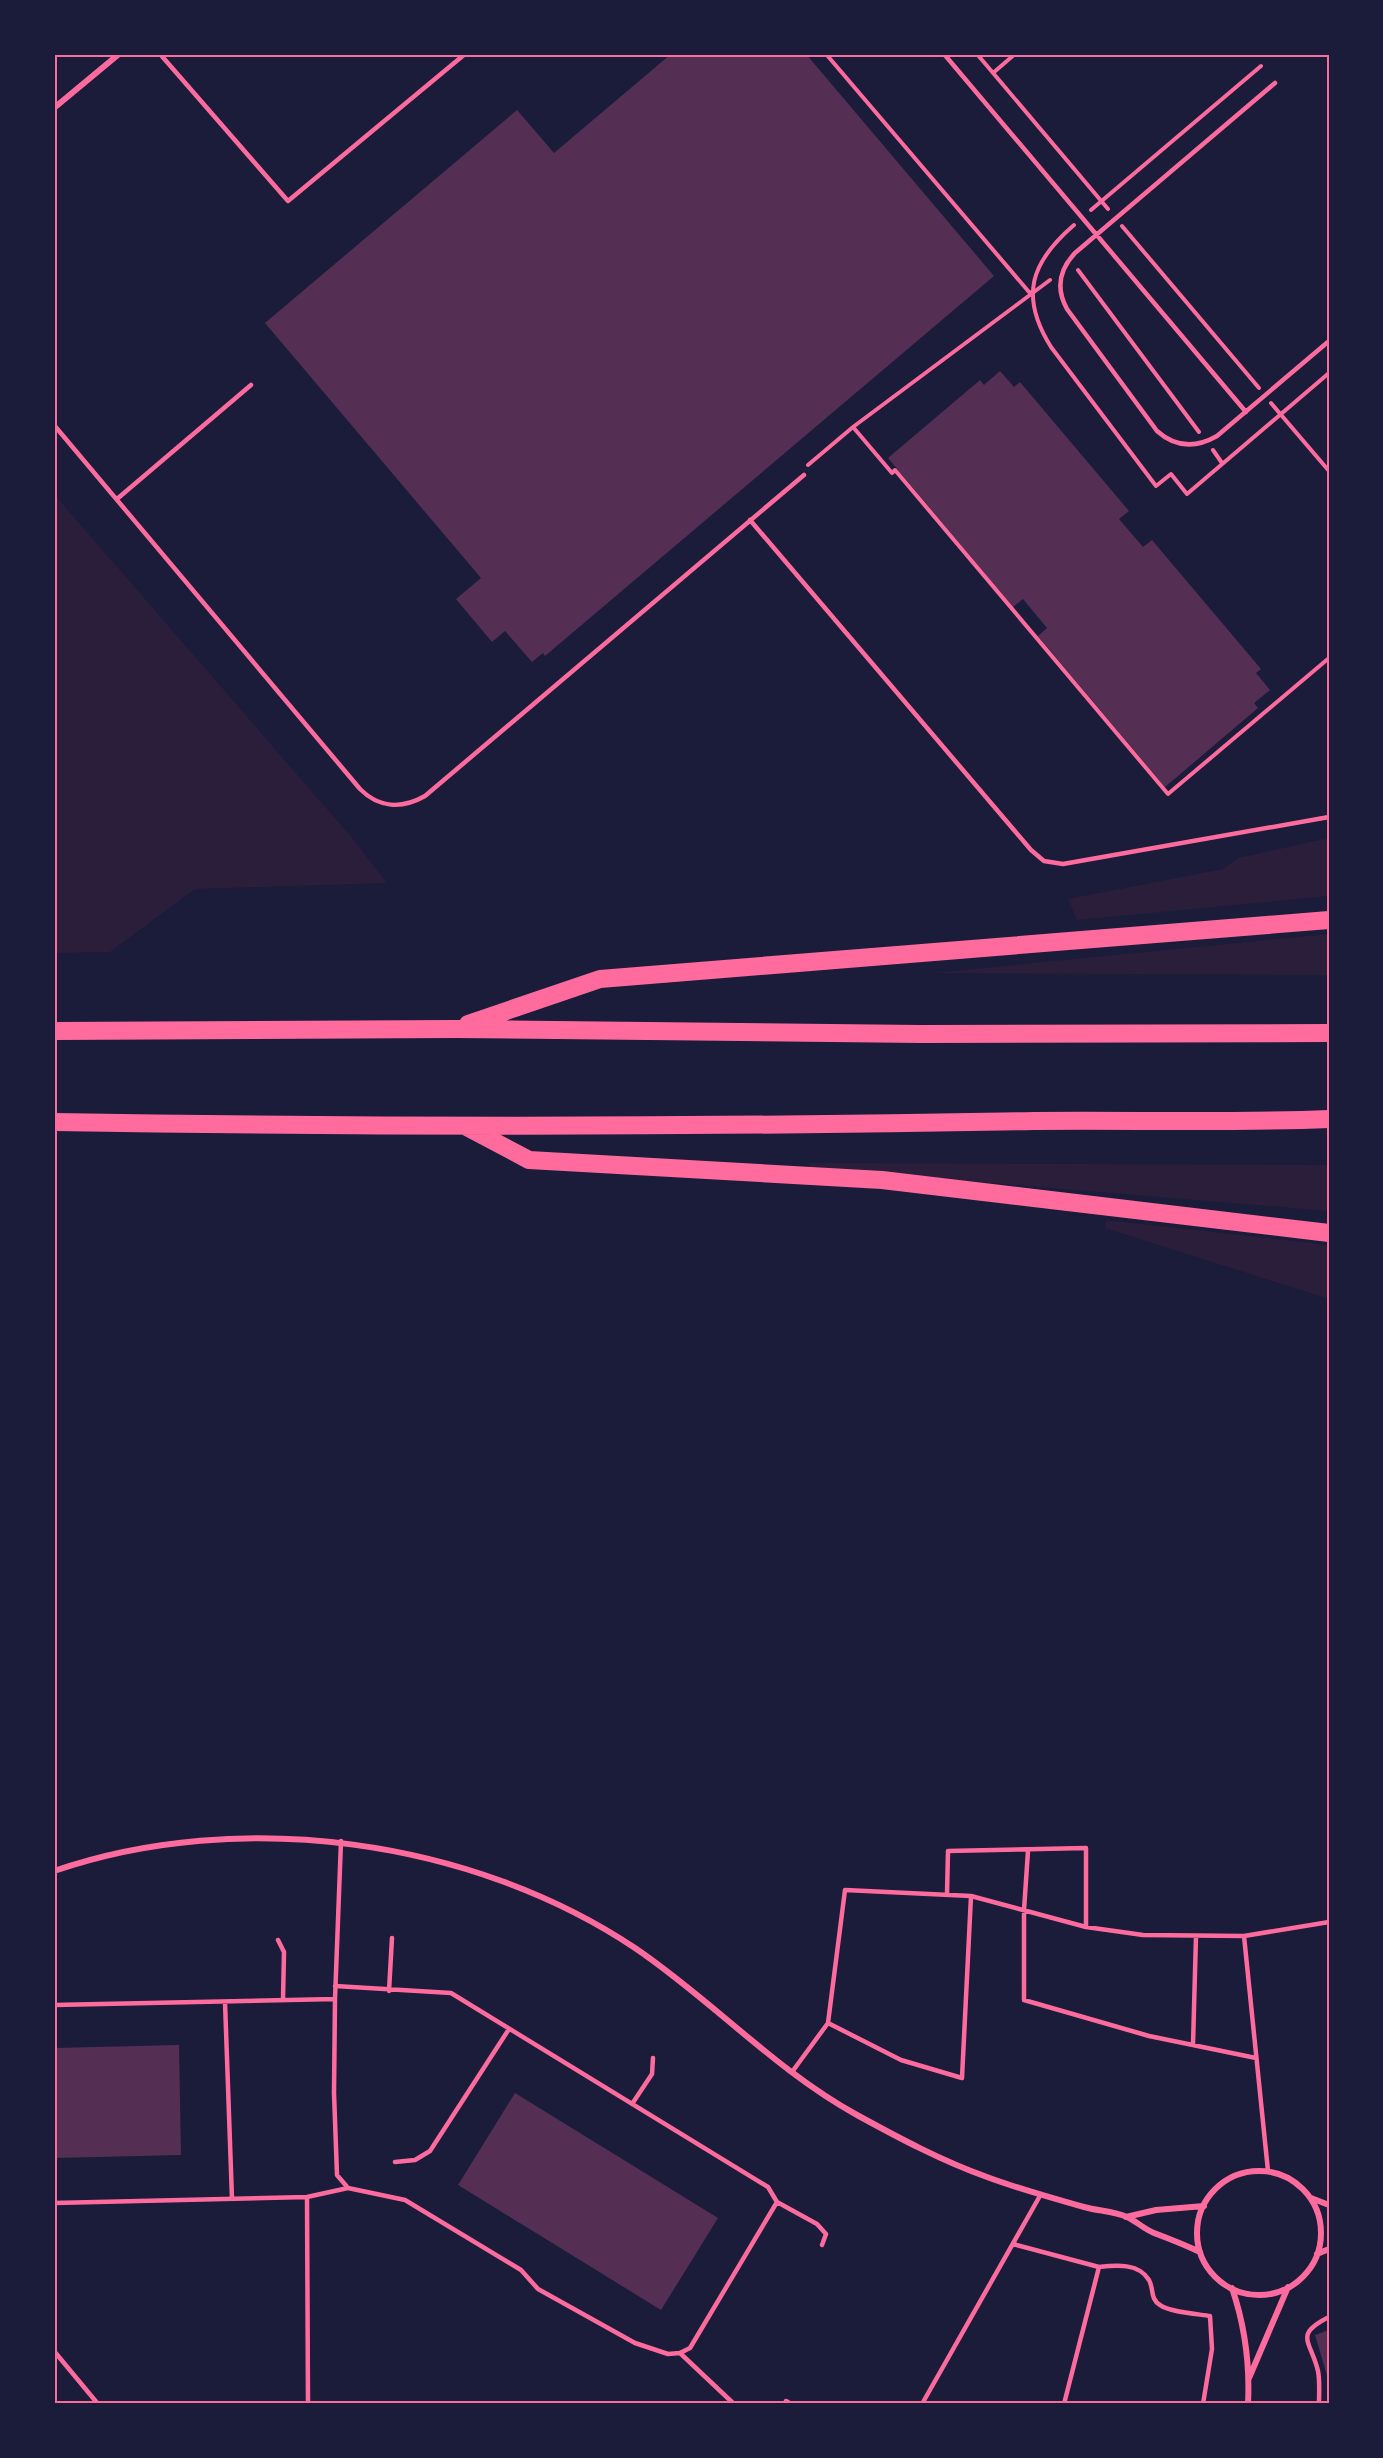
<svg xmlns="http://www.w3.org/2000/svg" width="1383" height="2458" font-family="'Open Sans',sans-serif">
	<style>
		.green { fill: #2a1e3b }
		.building { fill: #542f53 }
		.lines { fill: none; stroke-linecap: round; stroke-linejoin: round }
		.path { stroke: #ff6b9d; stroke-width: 4 }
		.service { stroke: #ff6b9d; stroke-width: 4.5 }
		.minor { stroke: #ff6b9d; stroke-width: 6 }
		.motorway { stroke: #ff6b9d; stroke-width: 18 }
		.neatline { fill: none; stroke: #ff6b9d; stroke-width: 2 }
	</style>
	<rect width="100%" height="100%" fill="#1b1b3a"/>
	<path class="green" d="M54,494l299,345 34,44 -192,6 -85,63 -56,1z
		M1329,838v58l-252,24 -9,-21 155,-30 15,-11z
		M1329,934v41l-396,-2z
		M810,1163l519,2v46l-397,-33 -123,-7z
		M1106,1220l223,25v54l-224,-71z"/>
	<path class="building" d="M671,54h135l188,222 -449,380 -2,-3 -11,9 -27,-31 -13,11 -36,-43 25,-21 -216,-255 252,-213 37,43z
		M1000,371l14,16 6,-5 109,129 -10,8 24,28 9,-7 109,129 -5,4 14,17 -16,13 4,5 -93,79 -127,-151 9,-8 -24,-29 -10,8 -125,-149 92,-78 4,5z
		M179,2045l2,110 -127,3v-110z
		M515,2093l203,125 -57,92 -203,-125z
		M1329,2330v49h-1l-13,-44z"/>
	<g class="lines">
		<path class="path" d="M826,54l203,238 4,1
			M977,54l131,155
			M993,73l22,-19
			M1091,210l170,-144
			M1074,225c-43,37 -55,71 -23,122l105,139 15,-12 16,20 142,-121
			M1122,226l137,162
			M1078,270l121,162
			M1271,403l58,68
			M853,427l39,46 3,-3 273,324 161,-136
			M1213,450l9,13
			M808,465l45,-38 197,-147"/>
		<path class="service" d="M160,54l128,147 177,-147
			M944,54l302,358
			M1275,83l-200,170c-16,17 -19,36 -8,56l90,122c19,17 39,17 60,5l112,-95
			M54,425l306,364c19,19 42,20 65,7l379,-321
			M117,499l134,-114
			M750,520l281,330 13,11 19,3 266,-47
			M1028,1851l-4,59v90l125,36 107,22
			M947,1894l1,-43 138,-3v79
			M1244,1936l24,235
			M278,1940l6,12 -1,48
			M335,1986l116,7 317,194 9,15 -87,146 -10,5 -12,1 -33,-11 -97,-54 -17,-19 -116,-70 -57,-12 -11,-13 -3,-82 1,-94 6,-158
			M389,1991l3,-53
			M225,2002l7,197
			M54,2005l281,-6
			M828,2023l73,37 61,18 9,-182
			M1193,2045l3,-109
			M792,2072l36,-49 17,-133 126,6 115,31 57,8 101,1 85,-14
			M632,2104l20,-30 1,-16
			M395,2162l20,-2 15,-9 79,-122
			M307,2197l1,207
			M777,2202l40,22 9,10 -4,11
			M54,2203l253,-6 41,-9
			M1013,2244l86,23 -35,137
			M1099,2267c17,-2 40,-4 50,13 5,9 1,19 11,25 9,7 38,9 50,11l2,33 -9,55
			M54,2351l44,53
			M680,2353l54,51
			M786,2401l5,3
			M922,2404l119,-210
			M1319,2404c0,-11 1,-23 -1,-33 -7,-30 -25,-36 11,-54"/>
		<path class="minor" d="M54,108l65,-54
			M54,1871c186,-64 418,-32 581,77 77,52 140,122 222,167 42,23 85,46 130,62 32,12 65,21 97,30 14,4 30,4 43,10 9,4 17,12 27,16 16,6 31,12 46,19
			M1197 2233a62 62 0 1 1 124 0a62 62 0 1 1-124 0Z
			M1311,2198l18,7
			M1126,2217l30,-7 48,-4
			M1317,2254l12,-5
			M1232,2288c13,38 18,76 16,116
			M1249,2378l39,-91"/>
		<path class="motorway" d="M468,1024l132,-45 729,-59
			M54,1031l401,-2 466,5 408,-1
			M54,1122c327,5 654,5 980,-1 99,-1 197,2 295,-2
			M465,1126l64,34 353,20 447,53"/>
	</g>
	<rect width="1383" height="2458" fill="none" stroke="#1b1b3a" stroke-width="111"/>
	<rect x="56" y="56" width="1272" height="2346" class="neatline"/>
</svg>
